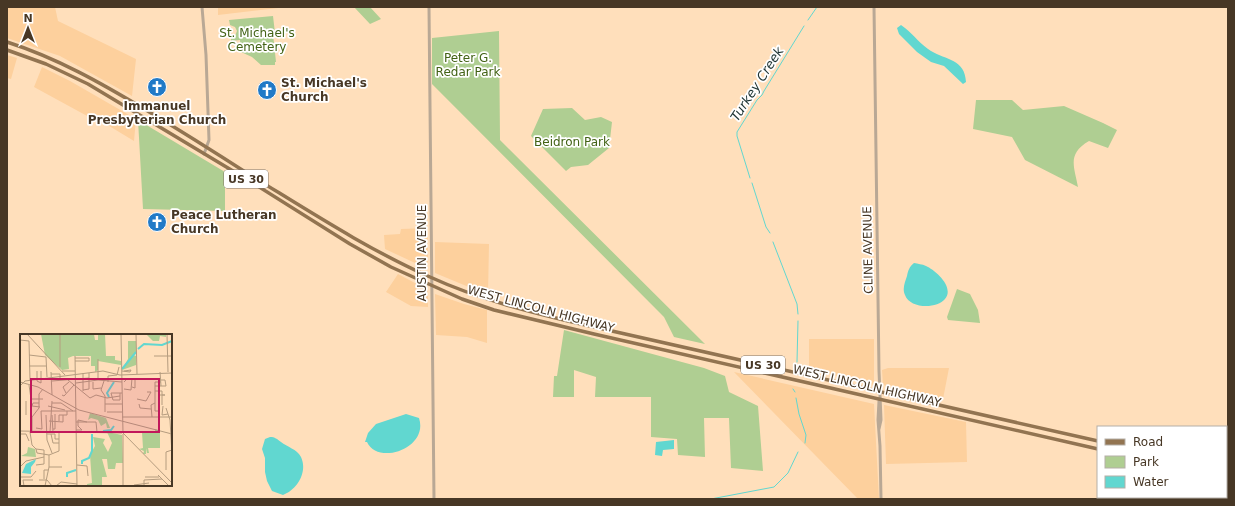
<svg xmlns="http://www.w3.org/2000/svg" width="1235" height="506" viewBox="0 0 1235 506" font-family="'DejaVu Sans',sans-serif">
<style>
.built{fill:#fdd09d}
.green{fill:#afce92}
.water{fill:#61d7d0}
.lines{fill:none;stroke-linecap:round;stroke-linejoin:round}
.stream{stroke:#61d7d0;stroke-width:1}
.minor{stroke:#b9a895;stroke-width:3}
.major{stroke:#927451;stroke-width:3.5}
.labels{text-anchor:middle;dominant-baseline:central;stroke-width:3.5;stroke-linejoin:round;paint-order:stroke}
.shield{fill:#fff;stroke:#7e7366;stroke-width:1}
.shield-label{font-size:11px;font-weight:bold;fill:#473725}
.park-label{font-size:12px;fill:#426215;stroke:#fff}
.poi-label{font-size:12px;font-weight:bold;fill:#473725;stroke:#fff;text-anchor:start}
.street-label{font-size:12px;fill:#473725;stroke:#fff}
.water-label{font-size:13px;font-style:italic;fill:#1e3332;stroke:#fff}
.inset-river{fill:none;stroke:#61d7d0;stroke-width:2}
.inset-road{fill:none;stroke:#b59c7f;stroke-width:1}
.view{fill:#c2185b;fill-opacity:0.15;stroke:#c2185b;stroke-width:2}
.inset-edge{fill:none;stroke:#473725;stroke-width:2}
</style>
<rect width="100%" height="100%" fill="#ffdfbb"/>
<path class="built" d="M15 7H55L58 21 136 59 132 96 60 56 7 38V8Z
M218 7H278V8L218 15Z
M7 55 17 58 11 79 7 78Z
M42 67 70 81 136 119 134 141 101 121 89 117 34 87Z
M428 228V269L385 249 384 235 400 234 401 229Z
M435 242 489 244 488 295 435 273Z
M398 274 428 290V307L411 306 386 292Z
M435 294 464 304 487 310V343L467 337 436 335Z
M809 339H874V385L809 369Z
M888 368H949L943 399 883 385 882 370Z
M734 372 874 404 879 499H858Z
M884 405 966 422 967 462 886 464Z"/>
<path class="green" d="M354 7H370L381 19 370 24Z
M273 16 275 33 273 34 276 62H275V65H261L252 57 241 52 240 40 231 41V38L235 36 237 31 235 27 230 25 229 20Z
M499 31 500 140 705 344 674 337 664 317 432 84V38Z
M976 100H1012L1023 110 1064 106 1103 123 1117 130 1108 148 1089 141C1067 154 1074 166 1078 187L1025 160 1012 137 973 129Z
M572 108 585 120 601 117 612 122 609 148 588 165 571 167 566 171 531 136 543 109Z
M138 120 225 172V211L143 209Z
M957 289 970 294 978 310 980 323 948 320 947 317Z
M564 330 704 368 725 376 729 392 758 406 763 471 731 468 729 418H704L705 457 678 455 677 439 651 437V397H595L596 377 574 370V397H553L554 376H557Z"/>
<path class="water" d="M901 25 905 28C914 35 921 45 931 51 946 60 965 59 966 82L963 84 944 66 931 62 917 52 899 34 897 28Z
M914 263C918 264 922 264 926 266 935 270 955 287 945 299 937 309 910 309 905 295 902 289 905 282 907 276 908 271 909 267 914 263Z
M406 414 419 418C429 448 378 466 367 442H365L368 433 376 424Z
M270 437C275 437 277 439 281 442 287 447 297 449 301 457 308 472 297 490 283 495L272 491 267 481 265 472V458L262 449 265 439Z
M674 440V449L663 450 662 456 655 455 656 442Z"/>
<g class="lines">
<path class="stream" d="M808 20 817 7
M750 178 737 136V132L757 100 762 95 764 91 804 26
M752 183 766 227 770 233
M773 242 797 304 798 314
M797 362 798 321
M793 389 795 392
M796 398 799 414 806 435 805 443
M711 499 774 487 788 473 798 452"/>
<path class="minor" d="M202 7 206 55 209 140 204 154
M429 7 434 499
M874 7 879 371 881 420 879 429
M879 401 878 420 880 446 881 499"/>
<path class="major" d="M7 42C57 58 101 83 146 110 181 131 216 153 250 175 309 211 367 249 430 277 478 299 530 312 581 324L1098 441
M7 50 46 64 88 84 248 180 350 244 391 267 462 299 494 310 594 334 1098 449
M1226 476 1228 477
M1226 484H1228"/>
</g>
<defs>
<symbol id="church-disc" viewBox="-11 -11 22 22"><circle r="9.5" fill="#217ac7" stroke="#fff"/><path d="M-1.2-6h2.4v3.5h3.3v2.4h-3.3V6h-2.4V-.1h-3.3v-2.4h3.3Z" fill="#fff"/></symbol>
</defs>
<g fill-rule="evenodd">
<use href="#church-disc" x="146" y="76" width="22" height="22"/>
<use href="#church-disc" x="256" y="79" width="22" height="22"/>
<use href="#church-disc" x="146" y="211" width="22" height="22"/>
</g>
<g class="labels">
<g class="shield">
<rect x="224" y="170" width="44" height="18" rx="3"/>
<rect x="741" y="356" width="44" height="18" rx="3"/>
</g>
<g class="shield-label">
<text x="246" y="179">US 30</text>
<text x="763" y="365">US 30</text>
</g>
<g class="park-label">
<text x="257" y="33">St. Michael's<tspan x="257" dy="14">Cemetery</tspan></text>
<text x="468" y="58">Peter G.<tspan x="468" dy="14">Redar Park</tspan></text>
<text x="572" y="142">Beidron Park</text>
</g>
<g class="poi-label">
<text x="281" y="83">St. Michael's<tspan x="281" dy="14">Church</tspan></text>
<text x="157" y="106" text-anchor="middle">Immanuel<tspan x="157" dy="14">Presbyterian Church</tspan></text>
<text x="171" y="215">Peace Lutheran<tspan x="171" dy="14">Church</tspan></text>
</g>
<g class="street-label">
<text transform="translate(868 250) rotate(-91)">CLINE AVENUE</text>
<text transform="translate(422 253) rotate(-90)">AUSTIN AVENUE</text>
<text transform="translate(541 309) rotate(15)">WEST LINCOLN HIGHWAY</text>
<text transform="translate(867 386) rotate(13)">WEST LINCOLN HIGHWAY</text>
</g>
<g class="water-label">
<text transform="translate(757 84) rotate(-57)">Turkey Creek</text>
</g>
</g>
<g transform="translate(20 334)">
<rect width="152" height="152" fill="#ffdfbb"/>
<path d="M21 0H74L75 6H78V0H85L86 22H95V26L101 27V31L78 27V36L75 38V32H71V22H53L48 24 49 35 42 36 25 21ZM126 0H146V3L140 2 139 7H133ZM108 7H116V18L113 21 116 22V31L102 36 108 25ZM70 79 86 84 90 94H87L86 89 81 92 78 86 71 84 68 86ZM135 95 140 97V114H128L129 119H127L126 114V120H123L124 117 119 115 123 114 122 98H135ZM87 98 102 101 103 129H96L95 135H88L87 125H82L87 143H82V152H67V150L72 149 70 121 75 112 73 103 85 105 83 109 88 118 92 109ZM8 113 15 115 16 123 1 122 7 119Z" fill="#afce92"/>
<path d="M16 125 15 128 11 133V140L2 139 6 130Z" fill="#61d7d0"/>
<path class="inset-river" d="M118 15 124 10 142 11 152 7M102 35 116 18M89 63 87 59 94 48M83 97 91 96 94 92M62 130V127L69 124 72 117V100M47 143V139L56 136"/>
<path class="inset-road" d="M7 0 45 41M40 0V33M101 0 103 99M116 0 117 40M147 0 148 38M0 6 9 7 10 46M9 21 26 23 27 43M55 22 57 152M134 22H152M55 24H69V27H55M78 25V46M9 32H26M17 37V47L21 49V37M42 37H55M102 37 110 38 111 36 104 37M31 38 32 61M140 38 141 52M63 39V57M31 40H40V46M48 46 70 64 76 61M32 47 69 44M84 47 81 56 85 62V78M0 48 18 53 59 76 152 100M73 48V55L81 54M88 48V42L97 41 99 33M104 48 107 45H115V54L112 53M141 48H135V77H139V61H145H142M56 49 78 46 102 48M9 51 11 65H23M0 52 5 47 83 37 100 41 152 39M135 52H146L145 46H141M104 55 111 56 112 44M63 56 69 55V39M135 57H142V71M46 59 43 53 49 48M100 59V66H93L91 59H102M42 61 44 62 54 51M76 61 87 64 100 62M117 65 126 67 131 58H127M6 67V81M19 69H13L12 72 20 73M32 69H41L53 77M85 70H102M119 70 120 74 131 75M28 72 45 76M143 72 142 81 148 80M146 74 150 86 152 120M21 77H56M87 78H102M26 81 27 106 32 119M32 81 33 98M102 83H152M132 83 131 71 135 69M29 87 43 88V81M39 87V81H47V77M56 88H76L77 98M16 94 22 95 21 77M33 95H35V80M56 96H62L58 92V86L67 88M0 97 102 99M10 98 12 111M12 98V83L19 74V60L23 55M30 98 32 67M103 98H118M103 99 152 149M0 100H6L9 107M27 100H35V105H39M31 100 33 109H39M103 100V152M12 111 16 115 24 116V130L16 131M16 115 17 119 29 121M29 121 39 117V98M29 121V133H42M57 131 67 132 68 142M0 133 6 127 24 123M146 136V118L152 116M138 141 149 152M0 143H11L16 137M125 143H139M24 145V136H28M19 146H27L32 152M114 151 129 149M124 151V146L142 145M4 152 3 146H13M25 152 29 133M36 152 41 148 57 150"/>
<path class="view" d="M11 45H139V98H11Z"/>
<rect width="152" height="152" class="inset-edge"/>
</g>
<rect width="1235" height="506" fill="none" stroke="#473725" stroke-width="16"/>
<rect x="1097" y="426" width="130" height="72" fill="#ffffff" stroke="#b5afa8"/>
<rect x="1105" y="439" width="20" height="6" fill="#927451" stroke="#b5afa8"/>
<text x="1133" y="446" font-size="12" fill="#473725">Road</text>
<rect x="1105" y="456" width="20" height="12" fill="#afce92" stroke="#b5afa8"/>
<text x="1133" y="466" font-size="12" fill="#473725">Park</text>
<rect x="1105" y="476" width="20" height="12" fill="#61d7d0" stroke="#b5afa8"/>
<text x="1133" y="486" font-size="12" fill="#473725">Water</text>
<g transform="translate(28 28)" stroke="#ffffff" stroke-width="3" paint-order="stroke">
<path d="M0-3L7 15L0 10L-7 15Z" fill="#473725"/>
<text y="-6" font-size="11" font-weight="bold" text-anchor="middle" fill="#473725">N</text>
</g>
</svg>
